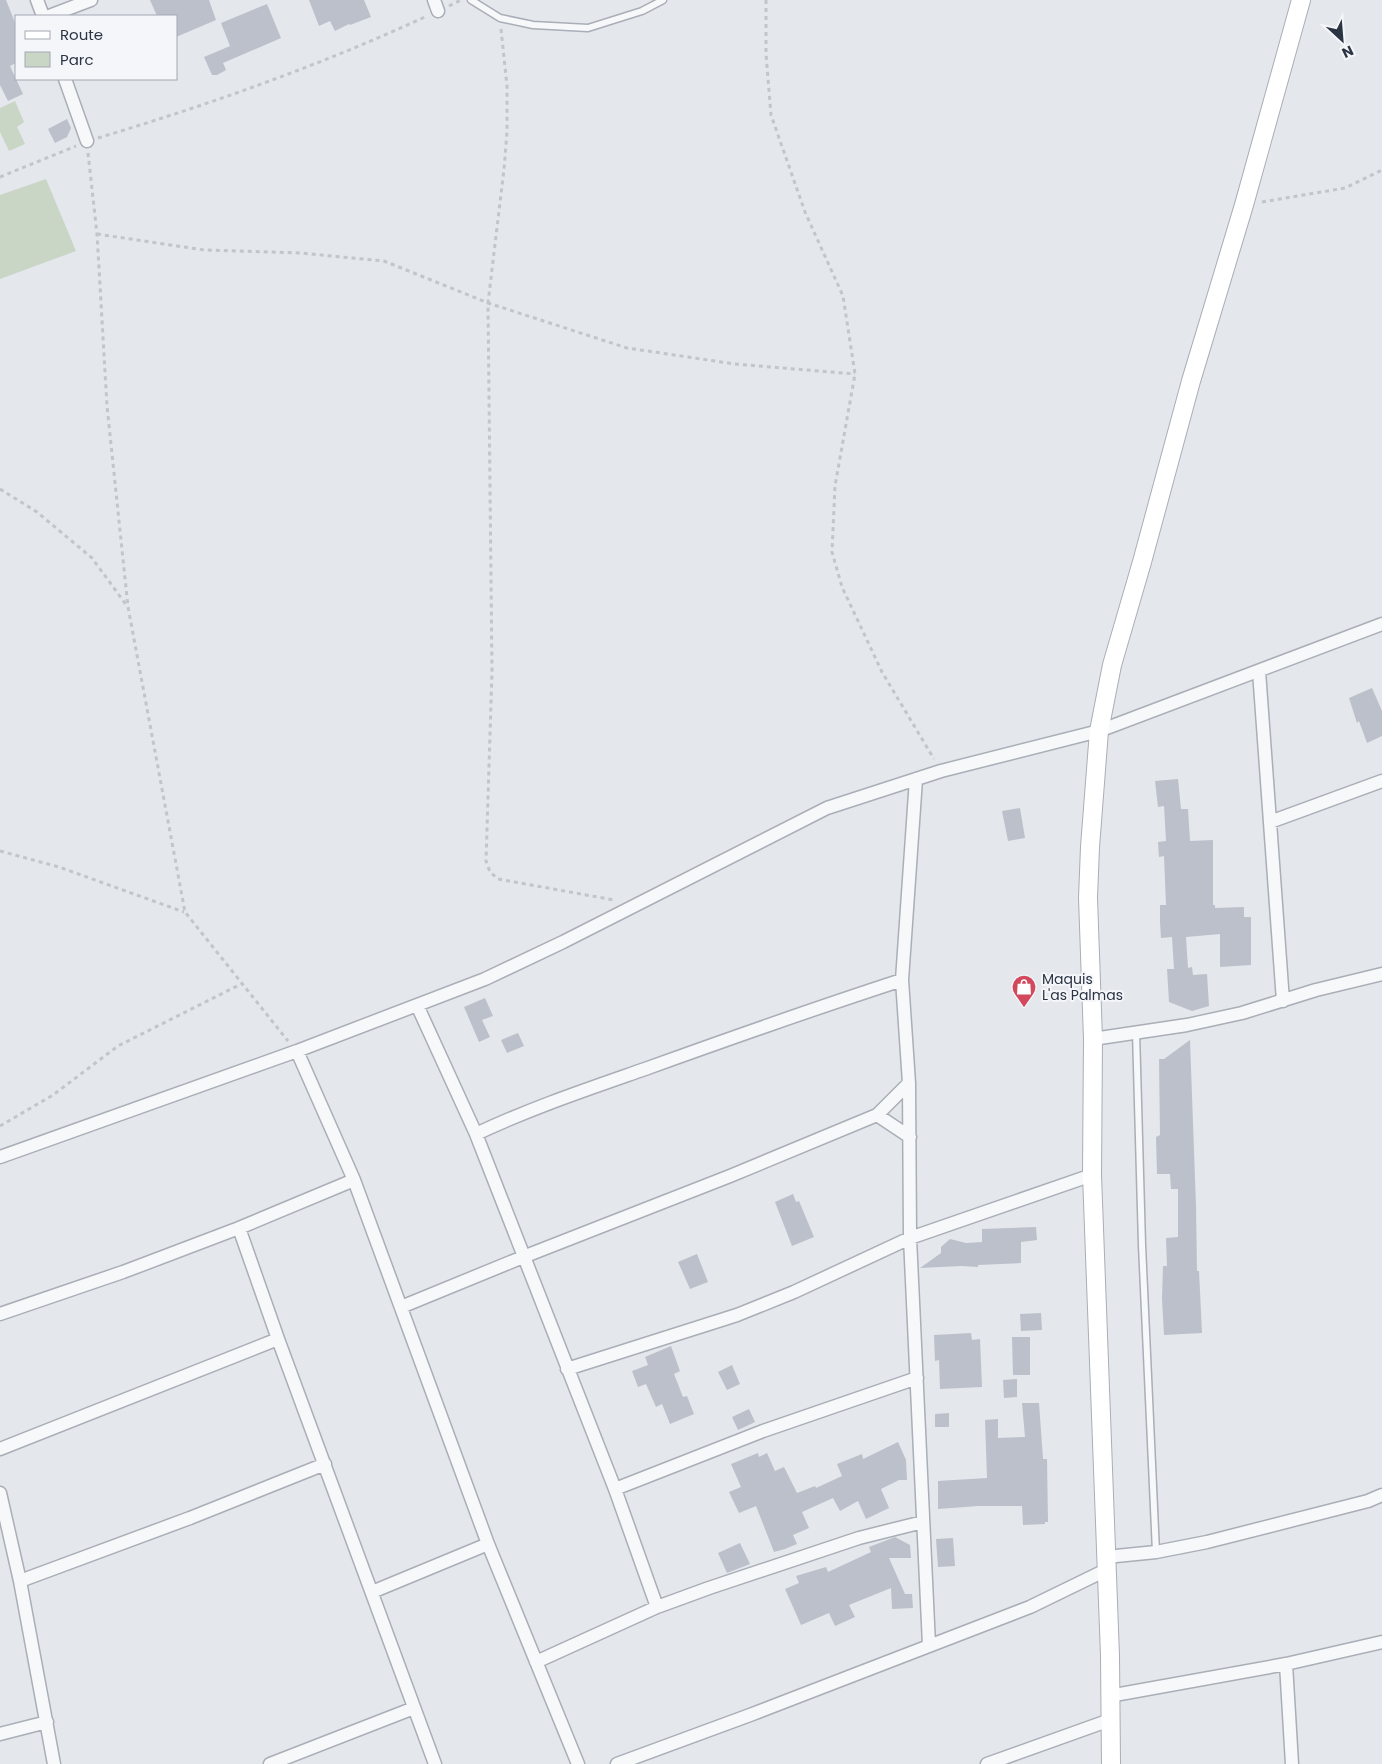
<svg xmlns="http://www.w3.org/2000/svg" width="1382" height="1764" viewBox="0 0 1382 1764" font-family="Poppins,sans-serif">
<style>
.green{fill:#c9d6c5}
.building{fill:#bbc0ca}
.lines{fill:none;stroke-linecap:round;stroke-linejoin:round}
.lane-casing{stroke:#a9aeb7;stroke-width:9}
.street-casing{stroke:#a9aeb7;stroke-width:15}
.secondary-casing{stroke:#a9aeb7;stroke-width:20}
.path{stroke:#c2c5cb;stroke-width:3;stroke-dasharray:4 4;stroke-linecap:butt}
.lane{stroke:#f7f8fa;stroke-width:6}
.street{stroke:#f7f8fa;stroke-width:12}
.secondary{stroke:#fff;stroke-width:18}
.labels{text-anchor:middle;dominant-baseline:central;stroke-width:4;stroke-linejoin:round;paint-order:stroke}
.poi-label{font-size:14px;fill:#2b3445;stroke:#f4f6f9;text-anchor:start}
</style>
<rect width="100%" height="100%" fill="#e4e7ec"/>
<path class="green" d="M15 101 24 122 17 127 25 144 9 151 0 132V108Z
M46 179 76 251 0 279V195Z"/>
<path class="building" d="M0 0H6L16 25V63L10 66 23 94 8 101 0 85Z
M150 0H209L216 20 176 37V16H157Z
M309 0H364L371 17 350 25 349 24 335 31 330 21 319 26Z
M267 4 281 38 223 63 226 70 217 75H212L204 57 230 46 221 23Z
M67 119 71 128 67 137 55 143 48 129Z
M1372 688 1382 711V736L1367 743 1359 721 1357 723 1349 698Z
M1178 779 1181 809H1188L1190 841 1213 840V905H1215V908L1244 907V917H1251V965L1220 967V934L1186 937 1188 968 1192 967 1193 975 1207 974 1209 1006 1192 1011 1169 1002 1167 969H1174L1172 937 1161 938 1160 922V905H1166L1164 856 1159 857 1158 842 1166 841 1164 806 1158 807 1155 781Z
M1020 808 1025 838 1008 841 1002 811Z
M485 998 493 1016 482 1020 490 1037 479 1042 464 1007Z
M518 1033 524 1046 507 1053 501 1040Z
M1190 1040 1196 1206 1197 1271H1199L1202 1333 1164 1335 1162 1299 1163 1266H1167L1166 1238 1178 1237V1189H1171L1170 1174H1157L1156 1137 1160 1135 1159 1059H1164Z
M793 1194 796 1202 799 1201 814 1237 792 1246 775 1202Z
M1036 1227 1037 1240 1021 1242V1263L978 1265V1267L961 1266 920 1268 941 1253V1247L950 1239 966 1243 982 1242V1229Z
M697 1254 708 1282 690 1289 678 1262Z
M1041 1313 1042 1330 1021 1331 1020 1314Z
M971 1333 972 1340 980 1339 982 1387 940 1389 939 1360 935 1361 934 1335Z
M1012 1337H1030V1375H1013Z
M671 1346 680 1371 674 1374 683 1397 687 1396 694 1414 670 1424 662 1404 656 1407 646 1384 638 1387 632 1371 648 1365 645 1357Z
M732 1365 740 1384 727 1390 718 1372Z
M1017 1379V1397L1004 1398 1003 1380Z
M1022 1403H1039L1043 1459H1047L1048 1522H1045V1524L1023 1525 1022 1506H978L938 1509V1481L987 1478 985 1420 998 1419V1438L1025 1437Z
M749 1409 755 1422 738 1430 732 1417Z
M949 1413V1427H935V1414Z
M898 1442 906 1460 907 1480H899L881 1489 889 1508 866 1519 858 1501 840 1511 833 1498 802 1512 809 1528 793 1535 797 1544 785 1549 774 1552 756 1506 739 1513 729 1492 741 1487 731 1464 758 1453 759 1457 767 1453 775 1471 784 1467 797 1493 815 1486 816 1488 842 1476 837 1464 862 1454 863 1459Z
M895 1537 910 1545 911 1558H889L905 1594H912L913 1608 892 1609 891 1588 849 1605 855 1617 835 1626 829 1613 801 1625 785 1589 799 1583 796 1576 826 1567 828 1572 871 1552 869 1547Z
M953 1538 955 1566 938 1567 936 1539Z
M740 1543 750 1564 727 1573 718 1553Z"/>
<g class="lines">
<defs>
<path id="lane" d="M471 0 500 18 533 25 588 28 642 11 663 0
M1136 1032 1142 1245 1156 1552"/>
<path id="street" d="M37 0 43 16
M434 0 438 11
M49 16 91 0
M65 79 87 141
M1259 671 1283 1001
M916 779 902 980 909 1083 910 1238 929 1645
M1270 822 1382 781
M417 1005 476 1134 615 1489 657 1607
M1093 1039 1187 1025 1242 1013 1316 990 1382 974
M297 1051 354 1180 488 1544 578 1764
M877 1115 910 1137
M476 1134C531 1108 588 1089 645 1069 731 1038 816 1008 902 980
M0 1157 297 1051 485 979 563 942 827 808 941 771 1099 731 1382 624
M239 1228 278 1339 435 1764
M401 1307 523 1257 730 1176 877 1115 909 1083
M0 1314 123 1272 239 1228 354 1180
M567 1369 737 1315 794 1292 910 1238 1092 1175
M0 1449 278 1339
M615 1489 763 1431 917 1378
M0 1493 20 1581 54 1764
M1106 1557 1156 1552 1207 1542 1368 1501 1382 1495
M20 1581 190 1518 325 1464
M372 1592 488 1544
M536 1662 657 1607 709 1588 859 1538 923 1522
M1286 1664 1292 1764
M1109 1696 1286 1664 1382 1642
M0 1734 47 1722
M270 1764 414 1708
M617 1764 750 1715 1030 1607 1106 1570
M987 1764 1110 1720"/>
<path id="secondary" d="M1111 1764 1110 1656 1092 1175 1093 1039 1088 898 1090 847 1099 731 1112 665 1142 562 1191 381 1244 205 1301 0"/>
</defs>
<use href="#lane" class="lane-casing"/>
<use href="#street" class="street-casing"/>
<use href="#secondary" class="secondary-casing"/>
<path class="path" d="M766 0V54L771 115 805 212 843 296 855 374 835 486 832 552 842 587 882 672 934 759
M449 6 461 0
M501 29 507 86V132L504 169 488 303 492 671 486 861 490 872 498 879 614 900
M98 138C211 104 321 65 427 16
M88 153 97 234 107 406 128 607 185 912 288 1041
M0 177 76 146
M1262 202 1345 188 1382 170
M97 234 204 250 300 253 384 261 488 303 627 348 735 364 855 374
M0 489 37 512 92 558 127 606
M0 851 59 867 184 912
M0 1126 53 1095 118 1046 243 983"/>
<use href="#lane" class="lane"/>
<use href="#street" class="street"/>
<use href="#secondary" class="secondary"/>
</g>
<defs>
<symbol id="shop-pin" viewBox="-11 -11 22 30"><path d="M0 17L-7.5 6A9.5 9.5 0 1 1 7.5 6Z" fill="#d1495b" stroke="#f4f6f9"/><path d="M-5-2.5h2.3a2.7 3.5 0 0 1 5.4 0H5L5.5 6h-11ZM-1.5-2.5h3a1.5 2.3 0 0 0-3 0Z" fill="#fff"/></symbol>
</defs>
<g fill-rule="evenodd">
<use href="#shop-pin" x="1010" y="973" width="28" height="38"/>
</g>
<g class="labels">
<g class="poi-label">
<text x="1042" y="979">Maquis<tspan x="1042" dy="16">L'as Palmas</tspan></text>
</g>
</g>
<rect x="15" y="15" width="162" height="65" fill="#f4f6f9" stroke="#a4a8b1"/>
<rect x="25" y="31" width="25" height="8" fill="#ffffff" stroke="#a4a8b1"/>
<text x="60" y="40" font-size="15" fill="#2b3445">Route</text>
<rect x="25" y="52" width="25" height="15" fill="#c9d6c5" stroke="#a4a8b1"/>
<text x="60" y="65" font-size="15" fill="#2b3445">Parc</text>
<g transform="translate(1342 40) rotate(154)" stroke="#f4f6f9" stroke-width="4" paint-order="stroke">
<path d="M0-4L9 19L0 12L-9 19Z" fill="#2b3445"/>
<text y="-8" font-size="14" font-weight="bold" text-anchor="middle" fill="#2b3445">N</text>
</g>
</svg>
